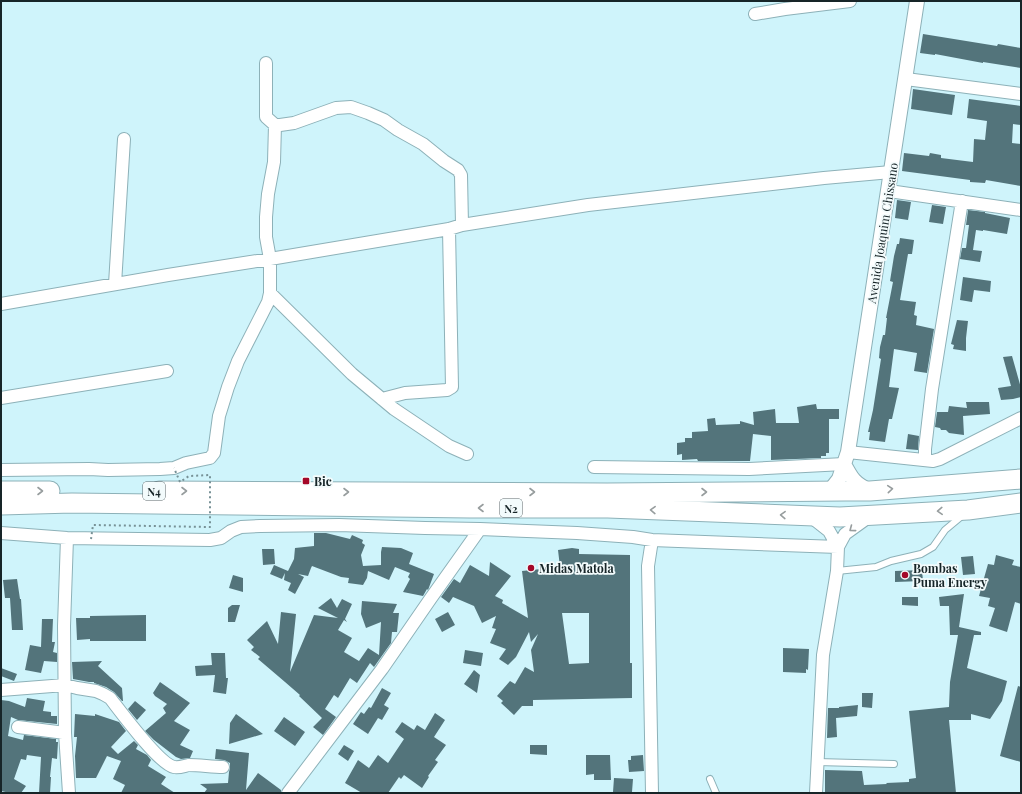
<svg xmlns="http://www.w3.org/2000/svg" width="1022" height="794" viewBox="0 0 1022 794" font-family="'Playfair Display',serif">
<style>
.building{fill:#53747b;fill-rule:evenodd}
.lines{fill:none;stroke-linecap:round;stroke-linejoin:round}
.service-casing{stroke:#8db1b8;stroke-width:8}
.minor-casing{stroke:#8db1b8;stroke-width:14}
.tertiary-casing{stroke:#8db1b8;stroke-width:16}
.trunk-casing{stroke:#8db1b8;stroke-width:21}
.service{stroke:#fff;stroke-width:6}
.minor{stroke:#fff;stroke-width:12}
.tertiary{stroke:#fff;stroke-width:14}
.trunk{stroke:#fff;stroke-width:19}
.path-bridge{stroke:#779196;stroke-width:2;stroke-dasharray:2 3;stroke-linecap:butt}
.oneway{stroke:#979d9e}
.poi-dot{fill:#a40829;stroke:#f3fbfc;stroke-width:1.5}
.labels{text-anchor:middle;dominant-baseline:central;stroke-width:3.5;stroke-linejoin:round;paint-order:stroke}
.shield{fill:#f3fbfc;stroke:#596568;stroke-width:1}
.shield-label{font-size:11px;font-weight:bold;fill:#172528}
.street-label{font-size:12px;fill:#172528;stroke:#f3fbfc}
.poi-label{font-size:12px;font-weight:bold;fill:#172528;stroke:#f3fbfc;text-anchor:start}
</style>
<rect width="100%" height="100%" fill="#cff4fb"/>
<path class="building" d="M923 34 997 46 998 44 1021 48V68L983 62V63L935 54V55L920 53Z
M913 89 955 95 952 115 911 109Z
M969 99 1021 106V125L1013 124 1012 143 1021 144V186L986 180 985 183 970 182V180L902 171 904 153 929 156 930 153 941 155V158L973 162 974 139 985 140 987 121 967 118Z
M897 200 911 202 908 220 895 218Z
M932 205 946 207 943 224 929 222Z
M968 210 985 212V213L1010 218 1007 234 983 230V231L976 230 973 250 982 251 980 262 960 259 962 248H966L969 225H966Z
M900 238 914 240 912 254H908L900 300 916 302 914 315 917 316 916 325 934 329 927 373 914 371 917 353 894 349 889 387 899 388 892 419H889L885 442 869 440 870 432H868L873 410 881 359 879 358 880 347 883 335H885L887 318H886L893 282 890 281 894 256 897 244H899Z
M963 277 991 281 990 292 974 290 972 302 960 300Z
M957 320 968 321 966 338V351L953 349 954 345 951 344Z
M1012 356 1021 388V397L1013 399 1001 400 998 388 1011 386 1003 357Z
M966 402H989L990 414 963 416 964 435 949 433 946 430H941L940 428 935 427 937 412H948L949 406 967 408Z
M816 404 817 409H839V419H829V453H826V456H821V458L771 460V436L753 434 750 461H698L697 459 682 460V454L677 455V443L685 442V438H692V432L708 431 707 419 715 418 716 425 740 424V421L754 425 753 412 775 409 776 423H799L797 407Z
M908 434 919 436 918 450 906 449Z
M314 533H326L350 539 352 535 363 540 362 543 365 545 361 555 363 566 381 565V551V552L382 547 401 548 413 553 409 564 434 574 428 590 427 589 423 596 403 592 410 579 408 577 410 573 395 567 389 580 368 571 367 578 363 585 348 583 349 578 341 577 312 566 311 568 308 576 298 574 304 577 295 594 288 590 291 583 284 580 285 573 282 579 270 574 274 565 288 571 294 559 295 548 314 546Z
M572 548 579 549V554L630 555V663H632V698L533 700V706H522L514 715 501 703 503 701 497 696 510 681 515 684 525 667 534 672 531 650 538 634 531 642 529 632 516 657 508 665 499 659 506 649 490 643 496 629 492 628 496 616 482 623 474 606 453 597 449 603 441 597 454 579 460 583 470 565 489 576 490 562 511 576 495 596 503 600 502 603 528 618 522 571 560 567 558 550ZM562 613H589V663L569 664Z
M262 549H274L275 564 263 565Z
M996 555 1014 560 1012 565 1021 567V604L1015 602 1007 632 989 626 995 608 988 606 990 598 979 596 988 564 994 565Z
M973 556 975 574 963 575 961 557Z
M922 570 923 581 895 582V571Z
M233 575 243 578V592L229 588Z
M17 579 20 599H21L23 630H12L10 598H5L3 580Z
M964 594 959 627 981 632V635H974L967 668 1007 681 1002 701 990 719 971 714V720H949L956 793H825V770L862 771 864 785 887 784 886 783 909 782V779L916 778 909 711 949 707 950 682 958 635H950L949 606H940L939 597Z
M902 597H918V606L902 605Z
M331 598 337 608 342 599 352 604 345 619 347 622 344 620 338 630 352 638 344 652 359 661 368 648 379 655 381 622 366 628 361 614 362 601 397 604 393 613H399L397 632H392L391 643 374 667 370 663 357 683 350 678 338 698 334 695 325 709 336 717 323 735 313 727 322 718 299 696 300 695 285 682 258 659 260 657 251 650 254 647 247 640 267 621 278 644 281 612 296 614 290 672 314 615 338 618 318 608Z
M232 605H240L235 622H228V608Z
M448 612 455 625 442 632 435 619Z
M146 615V641H90V639L77 640 76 618H90V616Z
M42 619H53L52 642H55L53 652 57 653V662L44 661 41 673 25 670 30 645 41 647Z
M783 648 809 649 808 670 806 669V673L783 672Z
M465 650 483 653 481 666 463 663Z
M211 653H225L226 678H228L226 694 213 692 215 675 196 676 195 666 212 665Z
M102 661 98 666 122 688 123 701H122L114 692 106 687 94 683V682H89L73 679 72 662Z
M1 668 17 674 14 681 1 676Z
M474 670 480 675 477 693 464 684Z
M160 682 190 703 174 721 190 730 180 745 193 751 190 758 181 759 176 757 154 740 145 731 166 713 163 708 167 704 155 696 153 693Z
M1018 686 1021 687V762L1000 756Z
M382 688 391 693 384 705 389 708 382 720 378 718 368 734 353 724 361 712 364 714 369 707 371 708Z
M862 693H873L872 708 862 707Z
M27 698 45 701 43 711 51 712V716H57V724L18 720 11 717 8 736 23 740 24 735 56 739V742H58L57 759 52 758 50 777H51L50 793H39L41 757 27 755 26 760 21 759 14 779 26 786 21 793H10L1 791V700L9 701 25 707Z
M135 701 146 710 137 720 128 709Z
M858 705 857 716 836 718 837 737 827 738 828 708H839V707Z
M435 713 445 720 434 737 446 745 435 760 438 762 428 776 429 777 422 788 404 775 401 779 399 777 388 793H362L345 783 358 760 369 768 378 755 388 763 404 739 395 732 402 722 414 730 417 725 425 730Z
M75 714 95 716V714L119 722 126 731 111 747 118 754 134 741 138 745 136 749 147 755 151 760 148 766 166 777 161 784 175 793H121L125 785 113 779 121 761 107 756 96 778H76L75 756 77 737H74Z
M236 714 263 734 229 744 230 723Z
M284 717 305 732 295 746 274 731Z
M344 745 354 751 348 761 338 754Z
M530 745H547V755L530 754Z
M216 749 249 753 246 790 258 773 281 790V793H204L207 789 200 784 228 783 229 772 230 768V763L224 760 215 759Z
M586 755H610L611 780H594V774L586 775Z
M643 755 644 771 629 772 628 760H631V756Z
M614 778 633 779 632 792H613Z"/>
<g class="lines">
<defs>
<path id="service" d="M837 571 876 567 891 561 921 554 933 547 945 530 963 515
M817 762 894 764
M710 779 716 793"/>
<path id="minor" d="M755 14 785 9 850 1
M266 63V117L275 125H280L294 123 336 108 351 107 368 113 384 120 398 130 423 144 444 161 458 170 461 175 462 225
M906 79 1021 94
M889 191 1021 210
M115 284 124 139
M270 293 352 374 394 409 449 446 467 454
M1 304 168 275 270 259 449 229 462 225 588 205 824 178 891 172
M1 398 167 371
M382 399 405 393 447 390 452 387 449 229
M848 452 933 461 940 459 1021 418
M925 460V449L932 389 962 201
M594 467 749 469 844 464
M1 470 89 469 108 470 160 469 174 468 186 463 210 458 214 453 219 416 228 387 238 361 268 302 270 293V259L266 237V217L268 194 274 162 275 125
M810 516 829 531 838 547
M1 533 67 538 210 540 221 538 231 531 241 527 260 526 339 525 425 528 480 529 577 533 633 537 652 540 838 547
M67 538 64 626 65 733 69 793
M1 690 65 685 77 688 96 691 103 694 110 698C121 712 159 764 174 767 179 768 184 766 189 765 200 765 212 767 223 767
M18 727 65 733
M288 793 382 669 431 598 480 529
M652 793 648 566 652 540
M816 793 823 655 837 571 838 547 845 534 870 516"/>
<path id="tertiary" d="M844 464C852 479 854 483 870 491
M823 492 832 488 839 479 848 452 917 1"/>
<path id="trunk" d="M1 491H50
M159 491 607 493 845 491H870L1021 479
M1 505 72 503 470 508H608L840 517 968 510 1021 503"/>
</defs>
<use href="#service" class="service-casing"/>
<use href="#minor" class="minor-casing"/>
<use href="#tertiary" class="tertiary-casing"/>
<use href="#trunk" class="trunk-casing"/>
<use href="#service" class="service"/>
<use href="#minor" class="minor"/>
<use href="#tertiary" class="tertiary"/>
<use href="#trunk" class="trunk"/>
<path class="path-bridge" d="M91 539 93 525 210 527V475L189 476 180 482 174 468"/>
</g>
<defs><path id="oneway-chevron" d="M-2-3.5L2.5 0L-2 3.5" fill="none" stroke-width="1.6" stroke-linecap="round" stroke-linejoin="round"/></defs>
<g class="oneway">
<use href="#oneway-chevron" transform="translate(890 489) rotate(-5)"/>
<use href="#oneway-chevron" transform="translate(40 491)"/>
<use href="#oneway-chevron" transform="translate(184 491)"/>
<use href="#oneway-chevron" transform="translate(346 492)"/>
<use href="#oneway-chevron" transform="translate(532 492)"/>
<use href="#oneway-chevron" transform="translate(704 492)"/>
<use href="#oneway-chevron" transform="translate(481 508) rotate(-180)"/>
<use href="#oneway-chevron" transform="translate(653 510) rotate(-178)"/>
<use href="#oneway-chevron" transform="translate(940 511) rotate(177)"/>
<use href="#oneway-chevron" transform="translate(783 515) rotate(-178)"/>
<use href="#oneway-chevron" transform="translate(852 529) rotate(143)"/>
</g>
<g class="poi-dot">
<rect x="302" y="477" width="8" height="8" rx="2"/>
<circle cx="531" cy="568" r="4"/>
<circle cx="905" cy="575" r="4"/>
</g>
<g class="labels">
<g class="shield">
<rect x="143" y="482" width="22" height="18" rx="3"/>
<rect x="500" y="499" width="22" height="18" rx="3"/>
</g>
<g class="shield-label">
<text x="154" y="491">N4</text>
<text x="511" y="508">N2</text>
</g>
<g class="street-label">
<text transform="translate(882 233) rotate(-81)">Avenida Joaquim Chissano</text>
</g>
<g class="poi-label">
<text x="314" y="481">Bic</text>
<text x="539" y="568">Midas Matola</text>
<text x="913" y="568">Bombas<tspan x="913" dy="14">Puma Energy</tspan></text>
</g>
</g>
<rect width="1022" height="794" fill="none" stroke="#172528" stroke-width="4"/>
</svg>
